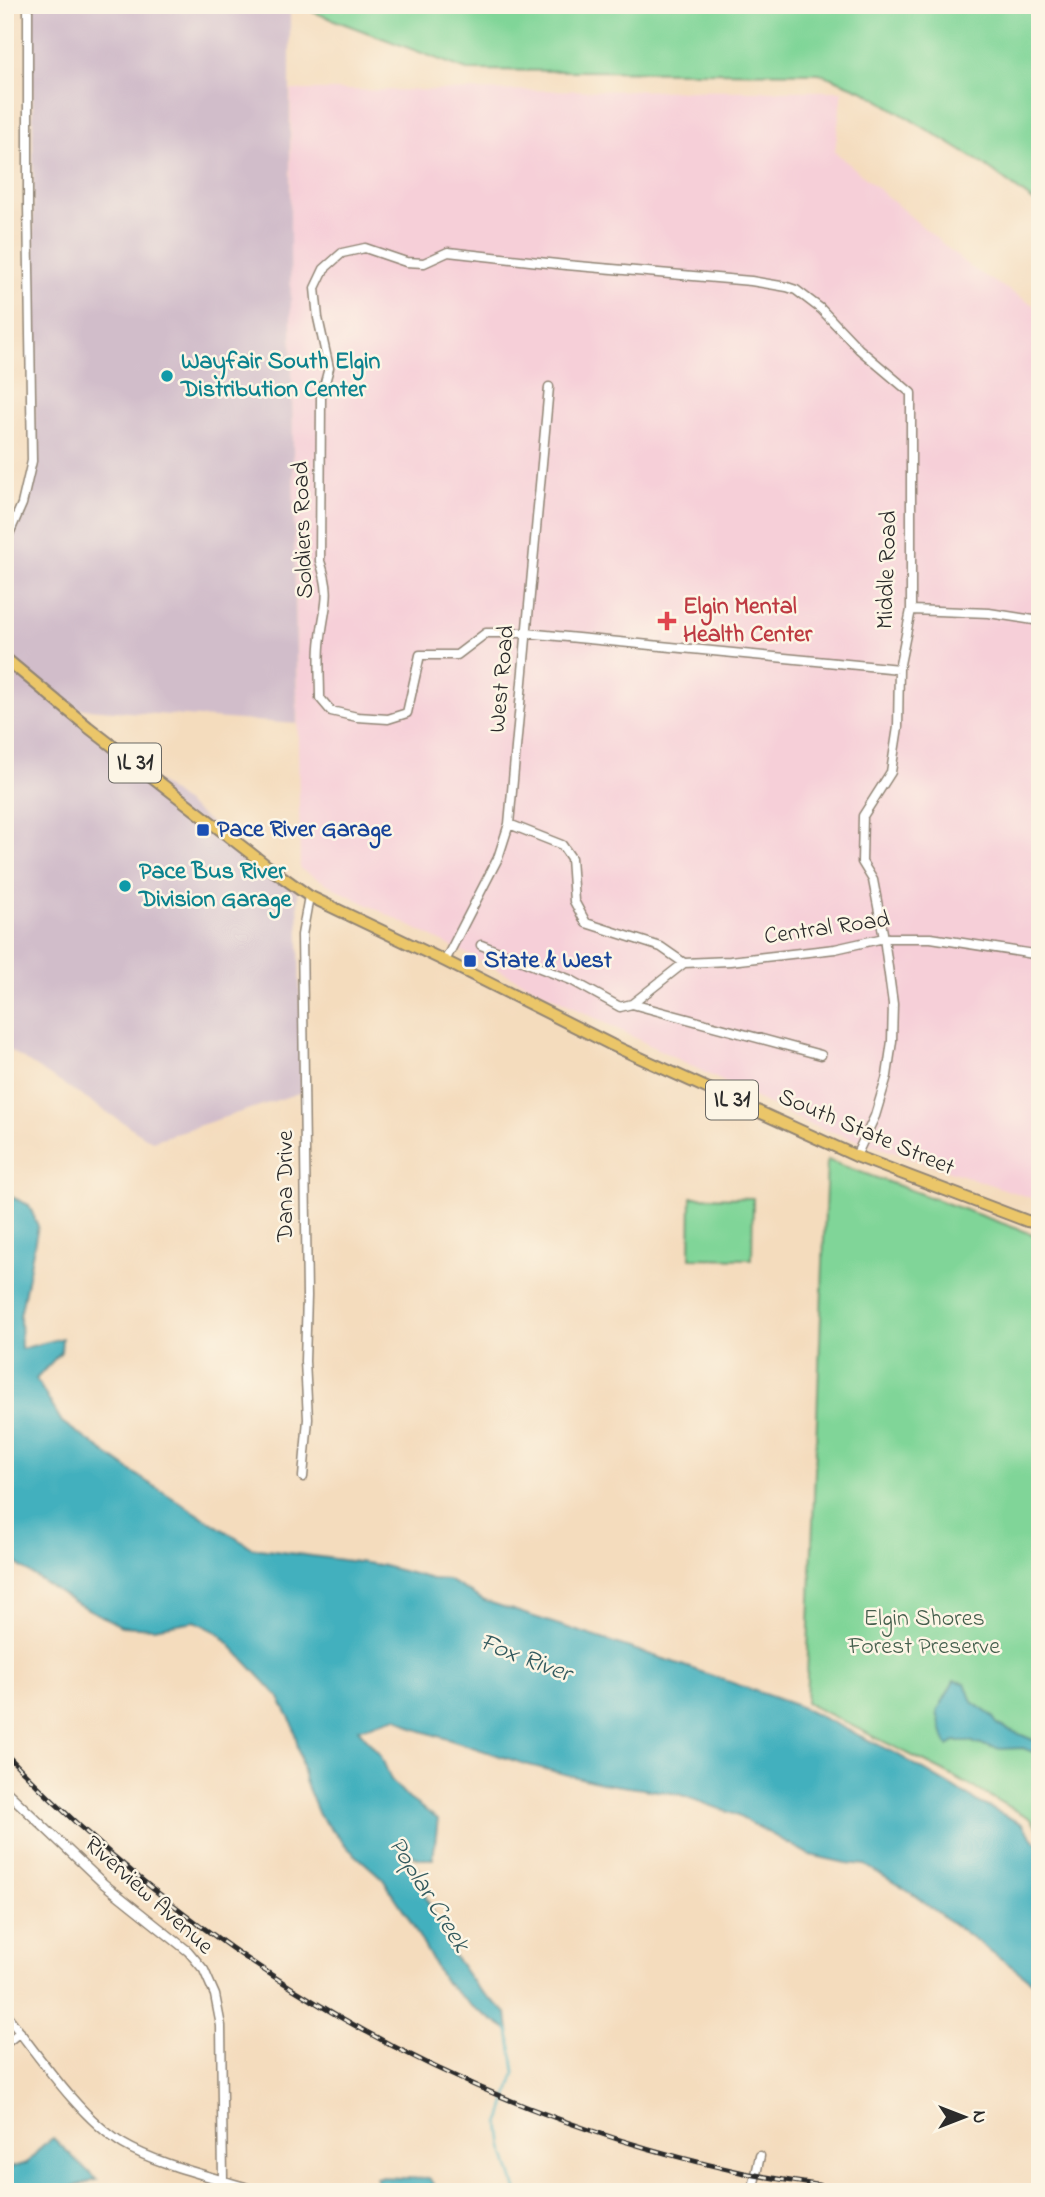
<svg xmlns="http://www.w3.org/2000/svg" width="1045" height="2197" viewBox="0 0 1045 2197" font-family="'Indie Flower',sans-serif">
<style>
.built{fill:#f6cfd8}
.industrial{fill:#d1bdca}
.green{fill:#80d598;stroke:#568062;stroke-width:2}
.water{fill:#42b0be;stroke:#366e74;stroke-width:2}
.lines{fill:none;stroke-linecap:round;stroke-linejoin:round}
.stream{stroke:#42b0be;stroke-width:2.5}
.minor-casing{stroke:#908474;stroke-width:11}
.major-casing{stroke:#908474;stroke-width:14}
.minor{stroke:#fff;stroke-width:8}
.major{stroke:#ebc669;stroke-width:10}
.rail-casing{stroke:#2b2b2b;stroke-width:5}
.rail{stroke:#fcf5e5;stroke-width:2.5;stroke-dasharray:8;stroke-linecap:butt}
.culture-dot{fill:#0f9aa8;stroke:#fcf5e5;stroke-width:2.5}
.health-dot{fill:#e0444e;stroke:#fcf5e5;stroke-width:2.5}
.transit-dot{fill:#1a4fb4;stroke:#fcf5e5;stroke-width:2.5}
.labels{text-anchor:middle;dominant-baseline:central;stroke-width:5;stroke-linejoin:round;paint-order:stroke}
.shield{fill:#fcf5e5;stroke:#6a6863;stroke-width:2}
.shield-label{font-size:23px;font-weight:bold;fill:#2b2b2b}
.culture-label{font-size:24px;font-weight:bold;fill:#0d838f;stroke:#fcf5e5;text-anchor:start}
.street-label{font-size:24px;fill:#2b2b2b;stroke:#fcf5e5}
.health-label{font-size:24px;font-weight:bold;fill:#be3a42;stroke:#fcf5e5;text-anchor:start}
.transit-label{font-size:24px;font-weight:bold;fill:#164399;stroke:#fcf5e5;text-anchor:start}
.park-label{font-size:24px;fill:#445e4c;stroke:#fcf5e5}
.water-label{font-size:26px;font-style:italic;fill:#335a5e;stroke:#fcf5e5}
</style>
<rect width="100%" height="100%" fill="#fcf5e5"/>
<filter id="ink" filterUnits="userSpaceOnUse"><feTurbulence type="fractalNoise" baseFrequency=".0143" numOctaves="2"/><feDisplacementMap in="SourceGraphic" scale="14" xChannelSelector="R" yChannelSelector="G"/><feConvolveMatrix kernelMatrix="1 2 1 2 8 2 1 2 1" color-interpolation-filters="sRGB"/></filter>
<filter id="wash" filterUnits="userSpaceOnUse"><feTurbulence type="fractalNoise" baseFrequency=".00686" numOctaves="4" result="noise"/><feDisplacementMap in="SourceGraphic" scale="28" xChannelSelector="R" yChannelSelector="G"/><feGaussianBlur stdDeviation="1.57" result="paint"/><feColorMatrix in="noise" values="0 0 0 0 0 0 0 0 0 0 0 0 0 0 0 0 0 1.4 0 .05"/><feComposite in="paint" operator="in"/></filter>
<g filter="url(#wash)">
<rect width="100%" height="100%" fill="#f4dcbd"/>
<path class="built" d="M291 90 842 91 835 152 970 267 1040 309V1201L808 1124 344 893 300 869 290 246Z"/>
<path class="industrial" d="M32 5H290V246L297 724 73 708 5 655V551L24 505 35 460Z
M5 661 298 892 302 1092 152 1141 5 1047Z"/>
<path class="green" d="M313 5H1040V206L980 162 864 91 819 73 467 70 313 12Z
M827 1160 1040 1237V1831L1030 1818 943 1771 806 1703Z
M691 1197 753 1198 752 1259 690 1258Z"/>
<path class="water" d="M5 1194 29 1205 38 1226 20 1316 21 1349 62 1338 61 1352 36 1379 62 1422 141 1478 252 1548 380 1565 432 1579 448 1580 485 1601 673 1662 798 1706 893 1752 982 1804 1022 1824 1036 1842 1040 1844V1987L911 1893 865 1865 846 1863 810 1855 734 1814 679 1794 600 1783 525 1764 413 1728 397 1717 358 1729 381 1756 391 1780 409 1799 438 1819 433 1859H420L400 1850 418 1869 426 1898 452 1953 476 1987 507 2013 509 2031 470 2005 443 1980 407 1915 382 1878 349 1849 319 1815 305 1781 293 1724 278 1696 219 1633 195 1621 154 1628 121 1626 74 1602 21 1567 5 1552Z
M954 1681 965 1683 972 1702 992 1716 998 1725 1040 1743V1755L1023 1748 1001 1749 977 1744 970 1741H955L948 1746C945 1742 938 1718 937 1712Z
M53 2138 97 2180 50 2192H5V2169L27 2163 42 2146Z
M379 2177 429 2179 435 2186 430 2192H387L382 2190 376 2184V2178Z"/>
<g class="lines">
<path class="stream" d="M507 2029 509 2031 515 2073 500 2123 503 2147 517 2192"/>
</g>
</g>
<g filter="url(#ink)">
<g class="lines">
<defs>
<path id="minor" d="M5 543 22 504 32 461 28 205V5
M911 610 989 613 1040 621
M509 824 562 845 571 858 574 901 586 923 661 947 684 963
M481 945 571 980 620 1007 632 1004 821 1055
M445 961 498 858 509 824 549 387
M632 1004 684 963 730 961 835 949 884 938H931L1040 955
M856 1156 875 1116 887 1076 892 1041 893 1004 884 938 873 880 862 862 863 816 891 772 898 727 899 669 911 610V393L859 349 821 309 796 290 787 287 751 281 566 265 448 252 424 263 406 262 365 248 342 253 324 269 315 288 318 318 329 368 321 397 320 561C332 597 325 602 321 637 318 656 320 678 320 698L331 711 357 717 388 719 407 713 420 655H457L486 633H526L899 669
M303 1477 308 1419 305 1361 307 1296 302 935 309 896
M5 1709C10 1718 11 1724 5 1734
M5 1790 104 1884 188 1951 204 1970 215 1995 221 2026 223 2180
M5 2013C38 2055 79 2117 123 2144 160 2166 219 2178 260 2192
M5 2044 20 2032
M752 2192 760 2156"/>
<path id="major" d="M5 658 88 727 267 866 309 896 445 961 612 1045 856 1156 1027 1221 1040 1223"/>
</defs>
<use href="#minor" class="minor-casing"/>
<use href="#major" class="major-casing"/>
<use href="#minor" class="minor"/>
<use href="#major" class="major"/>
<defs>
<path id="rail" d="M5 1753C206 1963 455 2109 740 2172 783 2181 827 2186 870 2192
M1037 2192 1040 2191"/>
</defs>
<use href="#rail" class="rail-casing"/>
<use href="#rail" class="rail"/>
</g>
</g>
<g class="culture-dot">
<circle cx="167" cy="376" r="7"/>
<circle cx="125" cy="886" r="7"/>
</g>
<path class="health-dot" d="M663.5 610.5h7v7h7v7h-7v7h-7v-7h-7v-7h7z"/>
<g class="transit-dot">
<rect x="196" y="823" width="14" height="14" rx="3.5"/>
<rect x="463" y="954" width="14" height="14" rx="3.5"/>
</g>
<g class="labels">
<g class="shield">
<rect x="109" y="743.5" width="52" height="39" rx="5"/>
<rect x="706" y="1080.5" width="52" height="39" rx="5"/>
</g>
<g class="shield-label">
<text x="135" y="763">IL 31</text>
<text x="732" y="1100">IL 31</text>
</g>
<g class="culture-label">
<text x="181" y="362">Wayfair South Elgin<tspan x="181" dy="28">Distribution Center</tspan></text>
<text x="139" y="872">Pace Bus River<tspan x="139" dy="28">Division Garage</tspan></text>
</g>
<g class="street-label">
<text transform="translate(304 530) rotate(-92)">Soldiers Road</text>
<text transform="translate(888 570) rotate(-88)">Middle Road</text>
<text transform="translate(503 679) rotate(-85)">West Road</text>
<text transform="translate(827 929) rotate(-8)">Central Road</text>
<text transform="translate(866 1133) rotate(23)">South State Street</text>
<text transform="translate(286 1186) rotate(-90)">Dana Drive</text>
<text transform="translate(148 1896) rotate(42)">Riverview Avenue</text>
</g>
<g class="health-label">
<text x="683" y="607">Elgin Mental<tspan x="683" dy="28">Health Center</tspan></text>
</g>
<g class="transit-label">
<text x="217" y="830">Pace River Garage</text>
<text x="484" y="961">State &amp; West</text>
</g>
<g class="park-label">
<text x="924" y="1619">Elgin Shores<tspan x="924" dy="28">Forest Preserve</tspan></text>
</g>
<g class="water-label">
<text transform="translate(525 1659) rotate(21)">Fox River</text>
<text transform="translate(428 1895) rotate(58)">Poplar Creek</text>
</g>
</g>
<rect width="1045" height="2197" fill="none" stroke="#fcf5e5" stroke-width="28"/>
<g transform="translate(964 2117) rotate(90)" stroke="#fcf5e5" stroke-width="5" paint-order="stroke">
<path d="M0-5L12 26L0 18L-12 26Z" fill="#2b2b2b"/>
<text y="-10" font-size="19" font-weight="bold" text-anchor="middle" fill="#2b2b2b">N</text>
</g>
</svg>
